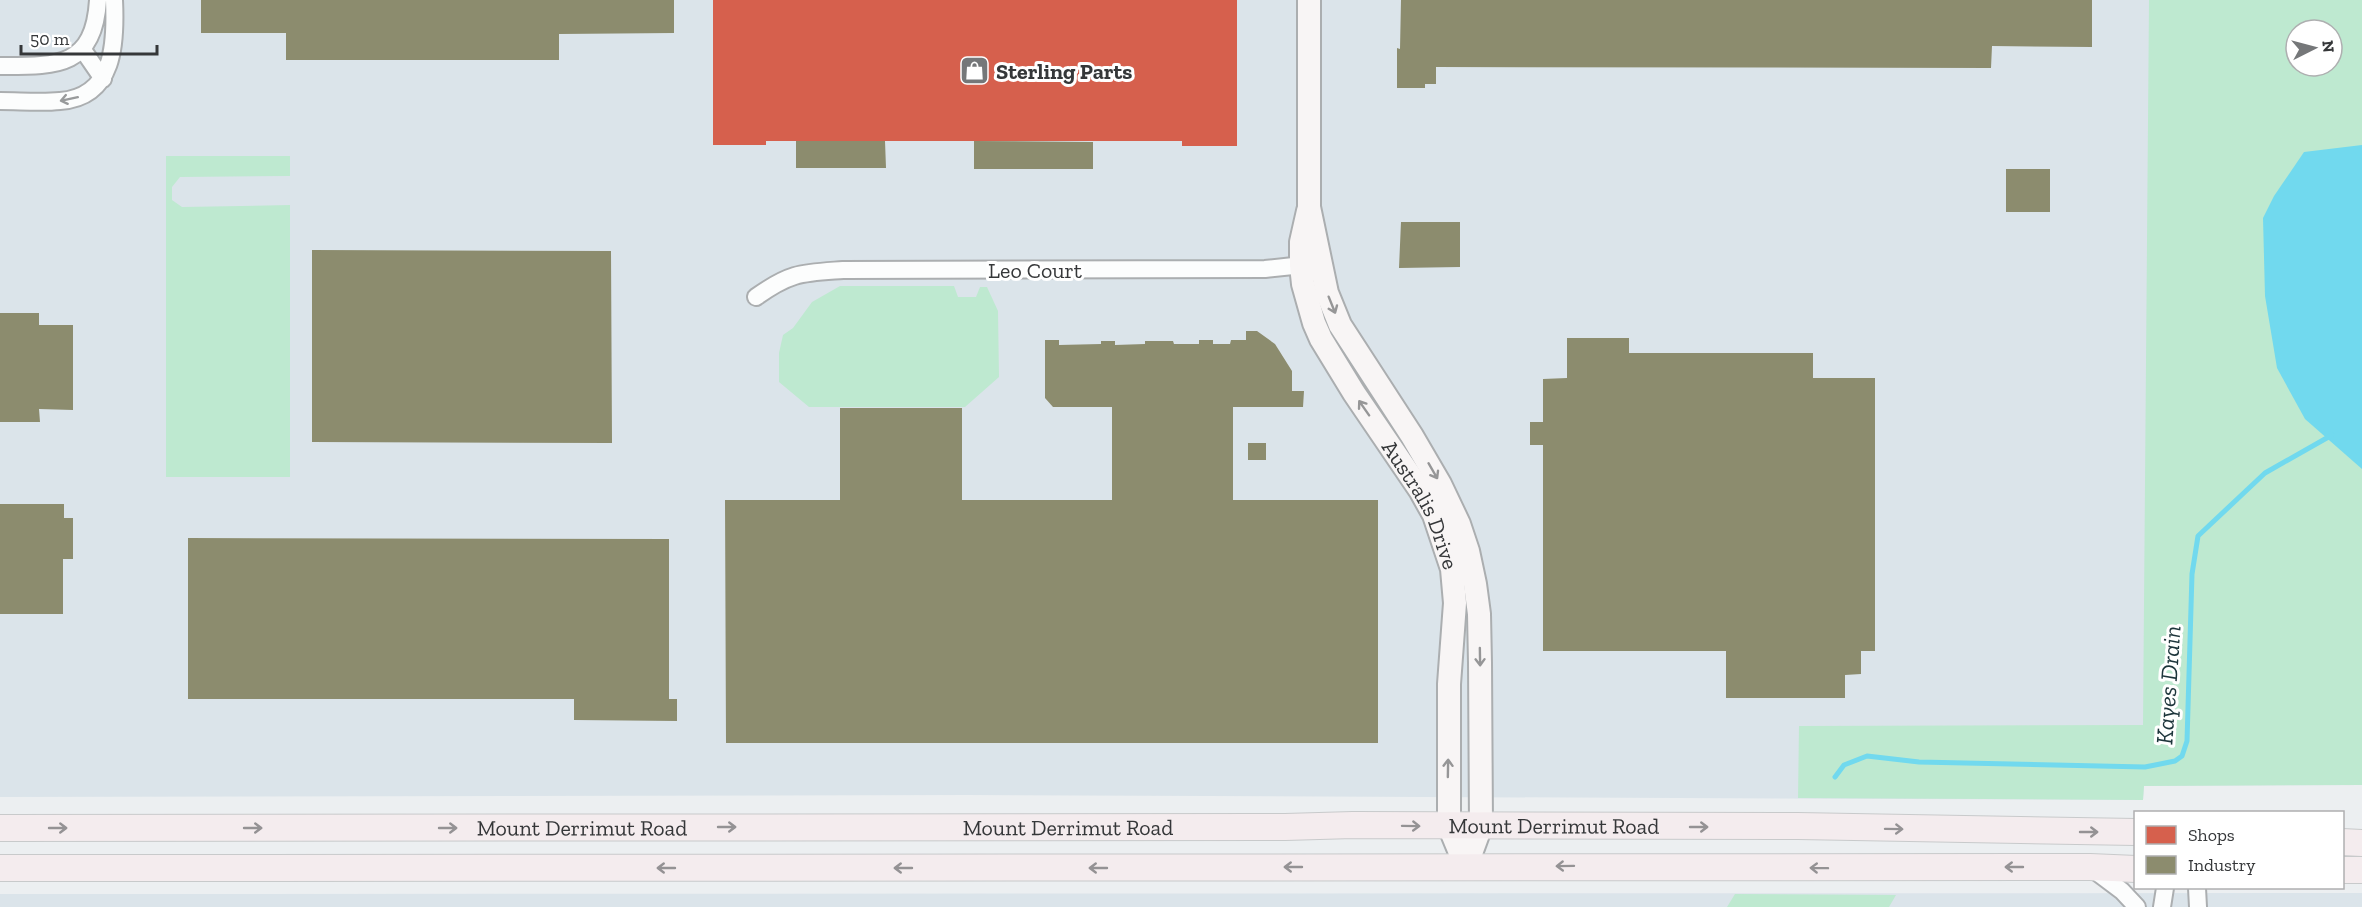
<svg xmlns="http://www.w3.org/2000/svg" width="2362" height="907" viewBox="0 0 2362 907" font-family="'Zilla Slab',serif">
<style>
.built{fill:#dbe4ea;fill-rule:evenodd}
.green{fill:#bee9d0;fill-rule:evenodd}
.water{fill:#71d9ee}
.shops{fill:#d6604d}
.industry{fill:#8c8c6e}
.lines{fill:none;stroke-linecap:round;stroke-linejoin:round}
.stream{stroke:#71d9ee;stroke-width:5}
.street-casing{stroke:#abaeb0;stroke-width:20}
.secondary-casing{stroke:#abaeb0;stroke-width:26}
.primary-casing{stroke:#c8cacb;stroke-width:28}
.street{stroke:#fcfdfd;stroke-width:16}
.secondary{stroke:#f8f5f5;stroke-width:22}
.primary{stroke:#f4ecee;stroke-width:26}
.oneway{stroke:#989a9b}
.oneway2{stroke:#969697}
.oneway3{stroke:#949294}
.labels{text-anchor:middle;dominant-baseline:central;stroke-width:6;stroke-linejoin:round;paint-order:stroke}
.poi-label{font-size:22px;font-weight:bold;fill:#353739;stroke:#fff;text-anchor:start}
.street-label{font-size:22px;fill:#353739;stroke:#fff}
.water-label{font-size:24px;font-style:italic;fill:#1d353b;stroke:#fff}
</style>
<rect width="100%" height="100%" fill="#eceff1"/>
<path class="built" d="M0 0H2362V785L2144 786 2143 800 967 795 0 797ZM2296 30H2332V66H2296Z
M2362 893V907H0V894Z"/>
<path class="green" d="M2149 0H2362V785L2144 786 2143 800 1798 798 1799 726 2143 725ZM2296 30H2332V66H2296Z
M166 156H290V176L180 177 172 187V200L182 207 290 205V477H166Z
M840 286H954L958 297H976L980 287H987L998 311 999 377 965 407H809L779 382V353L783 335 793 328 812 302Z
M1735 894 1896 895 1889 907H1727Z"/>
<path class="water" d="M2362 145V469L2305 419 2277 368 2265 296 2263 218 2274 196 2304 152Z"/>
<path class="shops" d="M713 0H1237V146H1182V141H766V145H713Z"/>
<path class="industry" d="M201 0H674V33L559 34V60H286V33H201Z
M1401 0H2092V47L1992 46 1991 68 1436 67V84H1425V88H1397V48L1400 49Z
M796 141H885L886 168H796Z
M974 141 1093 142V169H974Z
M2006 169H2050V212H2006Z
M1401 222H1460V267L1399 268Z
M312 250 611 251 612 443 312 442Z
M0 313H39V325H73V410L39 409 40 422H0Z
M1246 331H1257L1275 344 1292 371V391H1304L1303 407H1233V500H1378V743H726L725 500H840V408H962V500H1112V407H1053L1045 398V340H1059V345L1101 344V341H1115V345L1145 344V341H1173L1174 344H1199V340H1213V344H1230L1231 340H1246Z
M1567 338H1629V353H1813V378H1875V651H1861V674L1845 675V698H1726V651H1543V445H1530V422H1543V379L1567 378Z
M1248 443H1266V460H1248Z
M0 504H64V518H73V559H63V614H0Z
M188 538 669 539V699H677V721L574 720V699H188Z"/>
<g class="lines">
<path class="stream" d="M1835 777 1844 765 1867 756 1919 762 2145 767 2175 761 2182 756 2187 741 2192 574 2198 536 2265 473 2332 435"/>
<defs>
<path id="street" d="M83 50 103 79
M0 66C56 66 94 68 98 0
M0 101C20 101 41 103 60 101 115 97 116 42 114 0
M756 297C791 272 802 273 843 270L1265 269 1312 264
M2090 867 2122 891 2137 907
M2197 888 2198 907
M2162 907 2165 888"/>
<g id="secondary">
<path d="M1309 0V207L1327 293 1340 325 1412 436 1440 484 1459 524 1468 551 1475 584 1479 614 1480 663 1481 826 1466 867"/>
<path id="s1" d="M1308 211 1301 242V265L1303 284 1314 323 1321 339 1354 393 1420 490 1434 515 1452 569 1455 603 1449 684V826L1466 867"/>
</g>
<g id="primary">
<path id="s2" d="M0 828 1285 827 1353 825 1798 826 2136 832"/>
<path d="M2342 842 2362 843"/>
<path d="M0 868 2090 867 2136 869"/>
<path d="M2342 870H2362"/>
</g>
</defs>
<use href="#street" class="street-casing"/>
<use href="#secondary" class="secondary-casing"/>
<use href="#primary" class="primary-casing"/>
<use href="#street" class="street"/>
<use href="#secondary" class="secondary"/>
<use href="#primary" class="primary"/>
</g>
<defs><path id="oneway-shaft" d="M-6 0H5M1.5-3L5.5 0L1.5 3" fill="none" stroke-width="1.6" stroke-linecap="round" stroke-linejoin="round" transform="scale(1.5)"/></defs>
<use class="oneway" href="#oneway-shaft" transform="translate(69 99) rotate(168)"/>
<g class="oneway2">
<use href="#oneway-shaft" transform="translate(1332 305) rotate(68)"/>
<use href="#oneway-shaft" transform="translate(1364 408) rotate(-125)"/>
<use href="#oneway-shaft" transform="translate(1433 471) rotate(60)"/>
<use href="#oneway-shaft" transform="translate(1480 657) rotate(89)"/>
<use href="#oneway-shaft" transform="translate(1448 768) rotate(-89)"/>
</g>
<g class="oneway3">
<use href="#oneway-shaft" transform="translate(1411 826) rotate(1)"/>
<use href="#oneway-shaft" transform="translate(727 827)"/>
<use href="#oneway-shaft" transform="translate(1699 827)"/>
<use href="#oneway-shaft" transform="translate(58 828)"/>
<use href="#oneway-shaft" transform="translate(253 828)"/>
<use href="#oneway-shaft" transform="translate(448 828)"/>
<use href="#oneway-shaft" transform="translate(1894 829) rotate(1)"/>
<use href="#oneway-shaft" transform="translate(2089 832)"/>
<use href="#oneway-shaft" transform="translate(1565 866) rotate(179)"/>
<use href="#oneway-shaft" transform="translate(1293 867) rotate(180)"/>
<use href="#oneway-shaft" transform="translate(2014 867) rotate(180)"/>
<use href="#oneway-shaft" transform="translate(666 868) rotate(180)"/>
<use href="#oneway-shaft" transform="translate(903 868) rotate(-180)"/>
<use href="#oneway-shaft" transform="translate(1098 868) rotate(180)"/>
<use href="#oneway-shaft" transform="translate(1819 868) rotate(-179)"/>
</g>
<defs>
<symbol id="shop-square" viewBox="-11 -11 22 22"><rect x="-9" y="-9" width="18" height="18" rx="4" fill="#757779" stroke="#fff"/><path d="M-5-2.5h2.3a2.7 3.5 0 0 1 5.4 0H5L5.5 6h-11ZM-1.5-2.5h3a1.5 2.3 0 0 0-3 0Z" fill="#fff"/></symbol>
</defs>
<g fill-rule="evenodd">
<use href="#shop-square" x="958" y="54" width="33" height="33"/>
</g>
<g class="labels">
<g class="poi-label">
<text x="996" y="71">Sterling Parts</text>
</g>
<g class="street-label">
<text x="1035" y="270">Leo Court</text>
<text stroke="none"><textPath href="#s1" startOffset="326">Australis Drive</textPath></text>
<text stroke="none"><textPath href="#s2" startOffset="1554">Mount Derrimut Road</textPath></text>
<text stroke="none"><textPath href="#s2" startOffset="582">Mount Derrimut Road</textPath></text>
<text stroke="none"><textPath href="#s2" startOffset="1068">Mount Derrimut Road</textPath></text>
</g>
<g class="water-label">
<text transform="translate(2168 685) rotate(-86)">Kayes Drain</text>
</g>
</g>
<rect x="2134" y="811" width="210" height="78" fill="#ffffff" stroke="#aeafb0" stroke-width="1.5"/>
<rect x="2146" y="826" width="30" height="18" fill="#d6604d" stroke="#aeafb0" stroke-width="1.5"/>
<text x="2188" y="841" font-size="18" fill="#353739">Shops</text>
<rect x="2146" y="856" width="30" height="18" fill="#8c8c6e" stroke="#aeafb0" stroke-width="1.5"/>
<text x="2188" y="871" font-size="18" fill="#353739">Industry</text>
<g transform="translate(2314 48) rotate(84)"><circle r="28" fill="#ffffff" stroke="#aeafb0" stroke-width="1.5"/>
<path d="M0-4.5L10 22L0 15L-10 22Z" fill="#757779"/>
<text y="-9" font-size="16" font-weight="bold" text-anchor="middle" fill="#353739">N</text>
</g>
<path d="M21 45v9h136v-9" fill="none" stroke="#353739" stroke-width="3"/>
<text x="30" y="45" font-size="18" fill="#353739" stroke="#ffffff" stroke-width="4.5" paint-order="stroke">50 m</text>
</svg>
